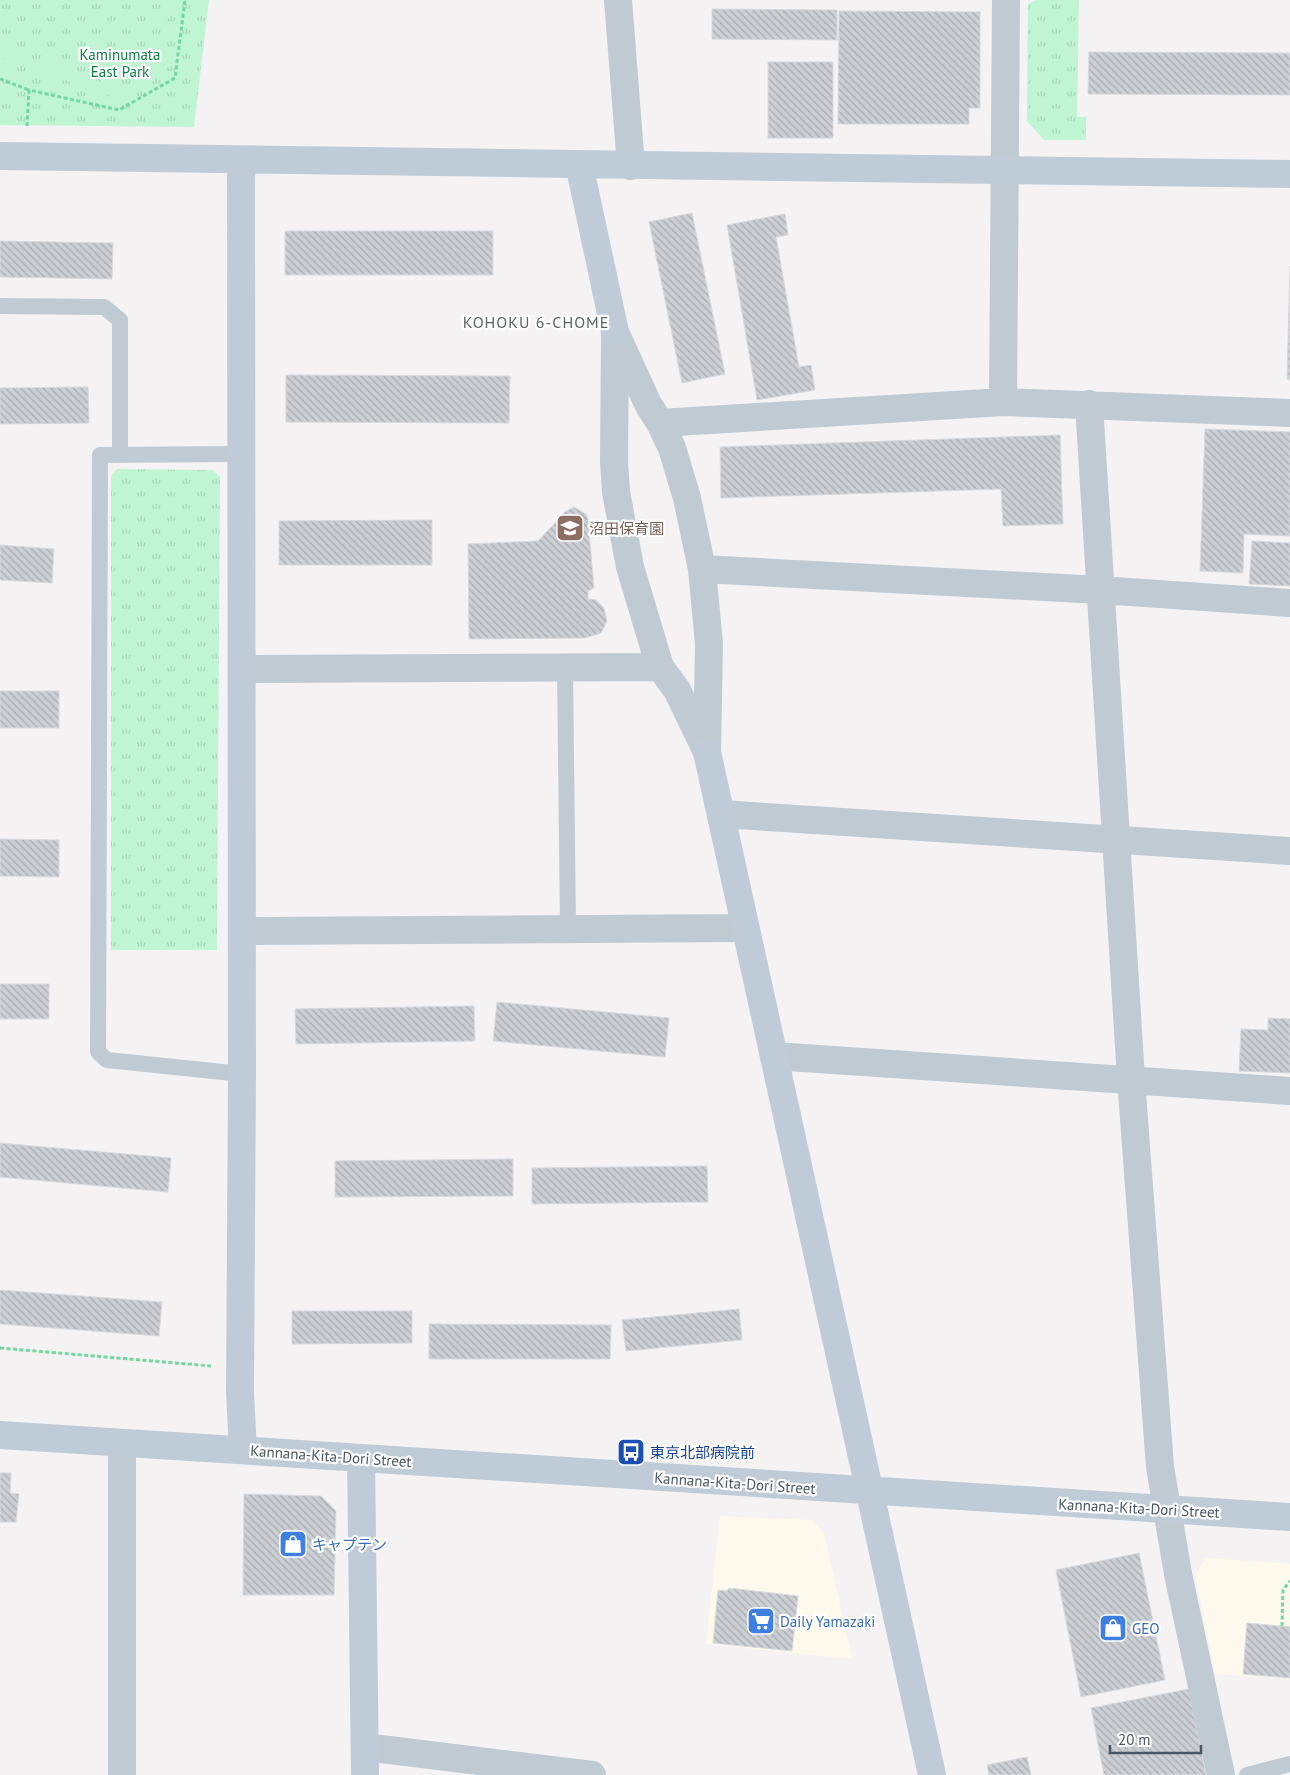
<svg xmlns="http://www.w3.org/2000/svg" width="1290" height="1775" viewBox="0 0 1290 1775" font-family="'PT Sans','Noto Sans JP',sans-serif">
<style>
.commercial{fill:#fef9ed}
.park{fill:url(#park-tufts)}
.pitch{fill:#bff5d2}
.building{fill:url(#building-back-hatch);stroke:#d6d9de}
.lines{fill:none;stroke-linecap:round;stroke-linejoin:round}
.path{stroke:#72d7a2;stroke-width:3;stroke-dasharray:4 2.5;stroke-linecap:butt}
.lane{stroke:#bfcad3;stroke-width:16}
.street{stroke:#bfcad3;stroke-width:28}
.secondary{stroke:#bfccd8;stroke-width:28}
.labels{text-anchor:middle;dominant-baseline:central;stroke-width:4.5;stroke-linejoin:round;paint-order:stroke}
.park-label{font-size:15px;fill:#0d8244;stroke:#fff}
.education-label{font-size:15px;fill:#785e54;stroke:#fff;text-anchor:start}
.transit-label{font-size:15px;fill:#164399;stroke:#fff;text-anchor:start}
.street-label{font-size:15px;fill:#485763;stroke:#fff}
.shop-label{font-size:15px;fill:#366cbe;stroke:#fff;text-anchor:start}
.neighbourhood-label{font-size:16px;letter-spacing:1px;fill:#5e6368;stroke:#fff}
</style>
<defs>
<pattern id="park-tufts" width="24" height="20" patternUnits="userSpaceOnUse" patternTransform="scale(1.25)"><rect width="24" height="20" fill="#bff5d2"/><path d="M3 7l-1-3M5 7V3M7 7l1-3M15 17l-1-3M17 17v-4M19 17l1-3" fill="none" stroke="#a6d4b7"/></pattern>
<pattern id="building-back-hatch" width="6" height="6" patternUnits="userSpaceOnUse" patternTransform="scale(1.25)"><rect width="6" height="6" fill="#ccd0d5"/><path d="M-1 5l2 2M0 0l6 6M5-1l2 2" fill="none" stroke="#a8acb0"/></pattern>
</defs>
<rect width="100%" height="100%" fill="#f5f2f3"/>
<path class="commercial" d="M720 1516 812 1520 824 1533 852 1659 706 1644Z
M1206 1558 1290 1564V1679L1215 1674 1195 1575Z"/>
<path class="park" d="M0 0H209L194 127 0 125Z
M1037 0H1079L1077 117H1086V140H1044L1027 121 1028 4Z
M117 469 213 470 220 477 217 950H111V476Z"/>
<path class="pitch" d="M165 0H170L161 75 125 101 0 57V48L120 89 156 70Z"/>
<path class="building" d="M712 9 837 10V40L712 39Z
M839 11 980 12V108H969V124H838Z
M1089 52 1290 53V95L1088 94Z
M768 62H833V138H768Z
M692 213 725 374 682 383 649 222Z
M785 214 788 235 776 237 799 367 811 365 815 390 757 400 727 225Z
M285 231H493V275H285Z
M0 241 113 243 112 279 0 277Z
M1290 266V380L1287 379Z
M286 375 510 376 509 423 286 422Z
M88 387 89 423 0 424V388Z
M1205 429 1290 432V536L1244 534 1243 573 1200 571Z
M1060 435 1063 524 1003 526 1001 489 721 498 720 447Z
M574 507 586 514 588 519 594 588 588 591V599L596 600 604 608 607 621 601 633 585 638 469 639 468 544 538 541 566 511Z
M432 520V565H279V521Z
M1252 541 1290 543V586L1249 584Z
M0 545 54 549 52 583 0 580Z
M0 691H59V728H0Z
M0 839 59 840V877L0 876Z
M0 984H49V1019H0Z
M497 1002 669 1018 665 1057 493 1041Z
M474 1006 475 1041 296 1044 295 1009Z
M1268 1018 1290 1019V1073L1239 1071 1241 1029 1268 1030Z
M0 1143 171 1158 168 1192 0 1177Z
M513 1159V1196L335 1197V1161Z
M707 1166 708 1202 532 1204V1168Z
M0 1290 162 1302 159 1336 0 1324Z
M739 1309 742 1340 626 1351 622 1320Z
M292 1311H412V1343L292 1344Z
M429 1324 611 1325 610 1359H429Z
M0 1473H11L10 1493 19 1494 16 1522H0Z
M244 1494 321 1496 336 1511 334 1595H243Z
M1139 1553 1165 1680 1081 1697 1056 1570Z
M729 1588 798 1596 792 1651 713 1643 718 1590 727 1591Z
M1247 1623 1290 1627V1678L1243 1674Z
M1189 1689 1206 1775H1104L1091 1708Z
M1027 1757 1031 1775H989L987 1765Z"/>
<g class="lines">
<path class="path" d="M0 79 29 90
M27 126 29 90 119 110 175 78 185 0
M0 1348 211 1366
M1282 1626 1283 1590 1290 1581"/>
<path class="lane" d="M0 306 104 307 120 320V455
M242 454 100 455 98 1052 107 1060 242 1074
M565 668 568 927
M1247 1775 1290 1764"/>
<path class="street" d="M618 0 631 166
M615 332 648 404 660 423 672 448 687 498 702 569 709 644 707 752 677 690 660 667 630 567 616 492 614 461Z
M1003 402 1006 0
M1089 404 1131 1079 1160 1467 1178 1574 1221 1775
M660 423 1003 402 1290 413
M702 569 1100 590 1290 603
M242 669 660 667
M721 814 1290 851
M242 931 745 928
M774 1056 1290 1091
M122 1443V1775
M365 1747 592 1775"/>
<path class="secondary" d="M0 156 1290 174
M241 160 242 1074 240 1392 243 1450
M579 164 615 332
M707 752 932 1775
M0 1435 1290 1517
M361 1458 365 1775"/>
</g>
<defs>
<symbol id="school-square" viewBox="-11 -11 22 22"><rect x="-9" y="-9" width="18" height="18" rx="4" fill="#8d6e63" stroke="#fff"/><path d="M0-5L7-2L0 1L-7-2ZM-4 1L0 2.5L4 1V4Q0 6-4 4Z" fill="#fff"/></symbol>
<symbol id="bus-square" viewBox="-11 -11 22 22"><rect x="-9" y="-9" width="18" height="18" rx="4" fill="#1a4fb4" stroke="#fff"/><path d="M-5-6H5V4H4V6H2V4H-2V6H-4V4H-5ZM-3.5-4V0h7V-4ZM-3.5 1.2v1.5H-2V1.2ZM2 1.2v1.5H3.5V1.2Z" fill="#fff"/></symbol>
<symbol id="shop-square" viewBox="-11 -11 22 22"><rect x="-9" y="-9" width="18" height="18" rx="4" fill="#3f7fe0" stroke="#fff"/><path d="M-5-2.5h2.3a2.7 3.5 0 0 1 5.4 0H5L5.5 6h-11ZM-1.5-2.5h3a1.5 2.3 0 0 0-3 0Z" fill="#fff"/></symbol>
<symbol id="supermarket-square" viewBox="-11 -11 22 22"><rect x="-9" y="-9" width="18" height="18" rx="4" fill="#3f7fe0" stroke="#fff"/><path d="M-6-5.5h2.5l.6 2H6L4.5 2H-2.5L-4.4-4H-6ZM-1.5 3.2a1.3 1.3 0 1 0 .1 0ZM3 3.2a1.3 1.3 0 1 0 .1 0Z" fill="#fff"/></symbol>
</defs>
<g fill-rule="evenodd">
<use href="#school-square" x="554" y="512" width="32" height="32"/>
<use href="#bus-square" x="615" y="1436" width="32" height="32"/>
<use href="#shop-square" x="277" y="1528" width="32" height="32"/>
<use href="#supermarket-square" x="745" y="1605" width="32" height="32"/>
<use href="#shop-square" x="1097" y="1612" width="32" height="32"/>
</g>
<g class="labels">
<g class="park-label">
<text x="120" y="54">Kaminumata<tspan x="120" dy="17">East Park</tspan></text>
</g>
<g class="education-label">
<text x="589" y="528">沼田保育園</text>
</g>
<g class="transit-label">
<text x="650" y="1452">東京北部病院前</text>
</g>
<g class="street-label">
<text transform="translate(331 1456) rotate(4)">Kannana-Kita-Dori Street</text>
<text transform="translate(735 1483) rotate(4)">Kannana-Kita-Dori Street</text>
<text transform="translate(1139 1508) rotate(3)">Kannana-Kita-Dori Street</text>
</g>
<g class="shop-label">
<text x="312" y="1544">キャプテン</text>
<text x="780" y="1621">Daily Yamazaki</text>
<text x="1132" y="1628">GEO</text>
</g>
<g class="neighbourhood-label">
<text x="536" y="322">KOHOKU 6-CHOME</text>
</g>
</g>
<path d="M1110 1745v8h91v-8" fill="none" stroke="#485763" stroke-width="2.5"/>
<text x="1118" y="1745" font-size="15" fill="#485763" stroke="#ffffff" stroke-width="4" paint-order="stroke">20 m</text>
</svg>
